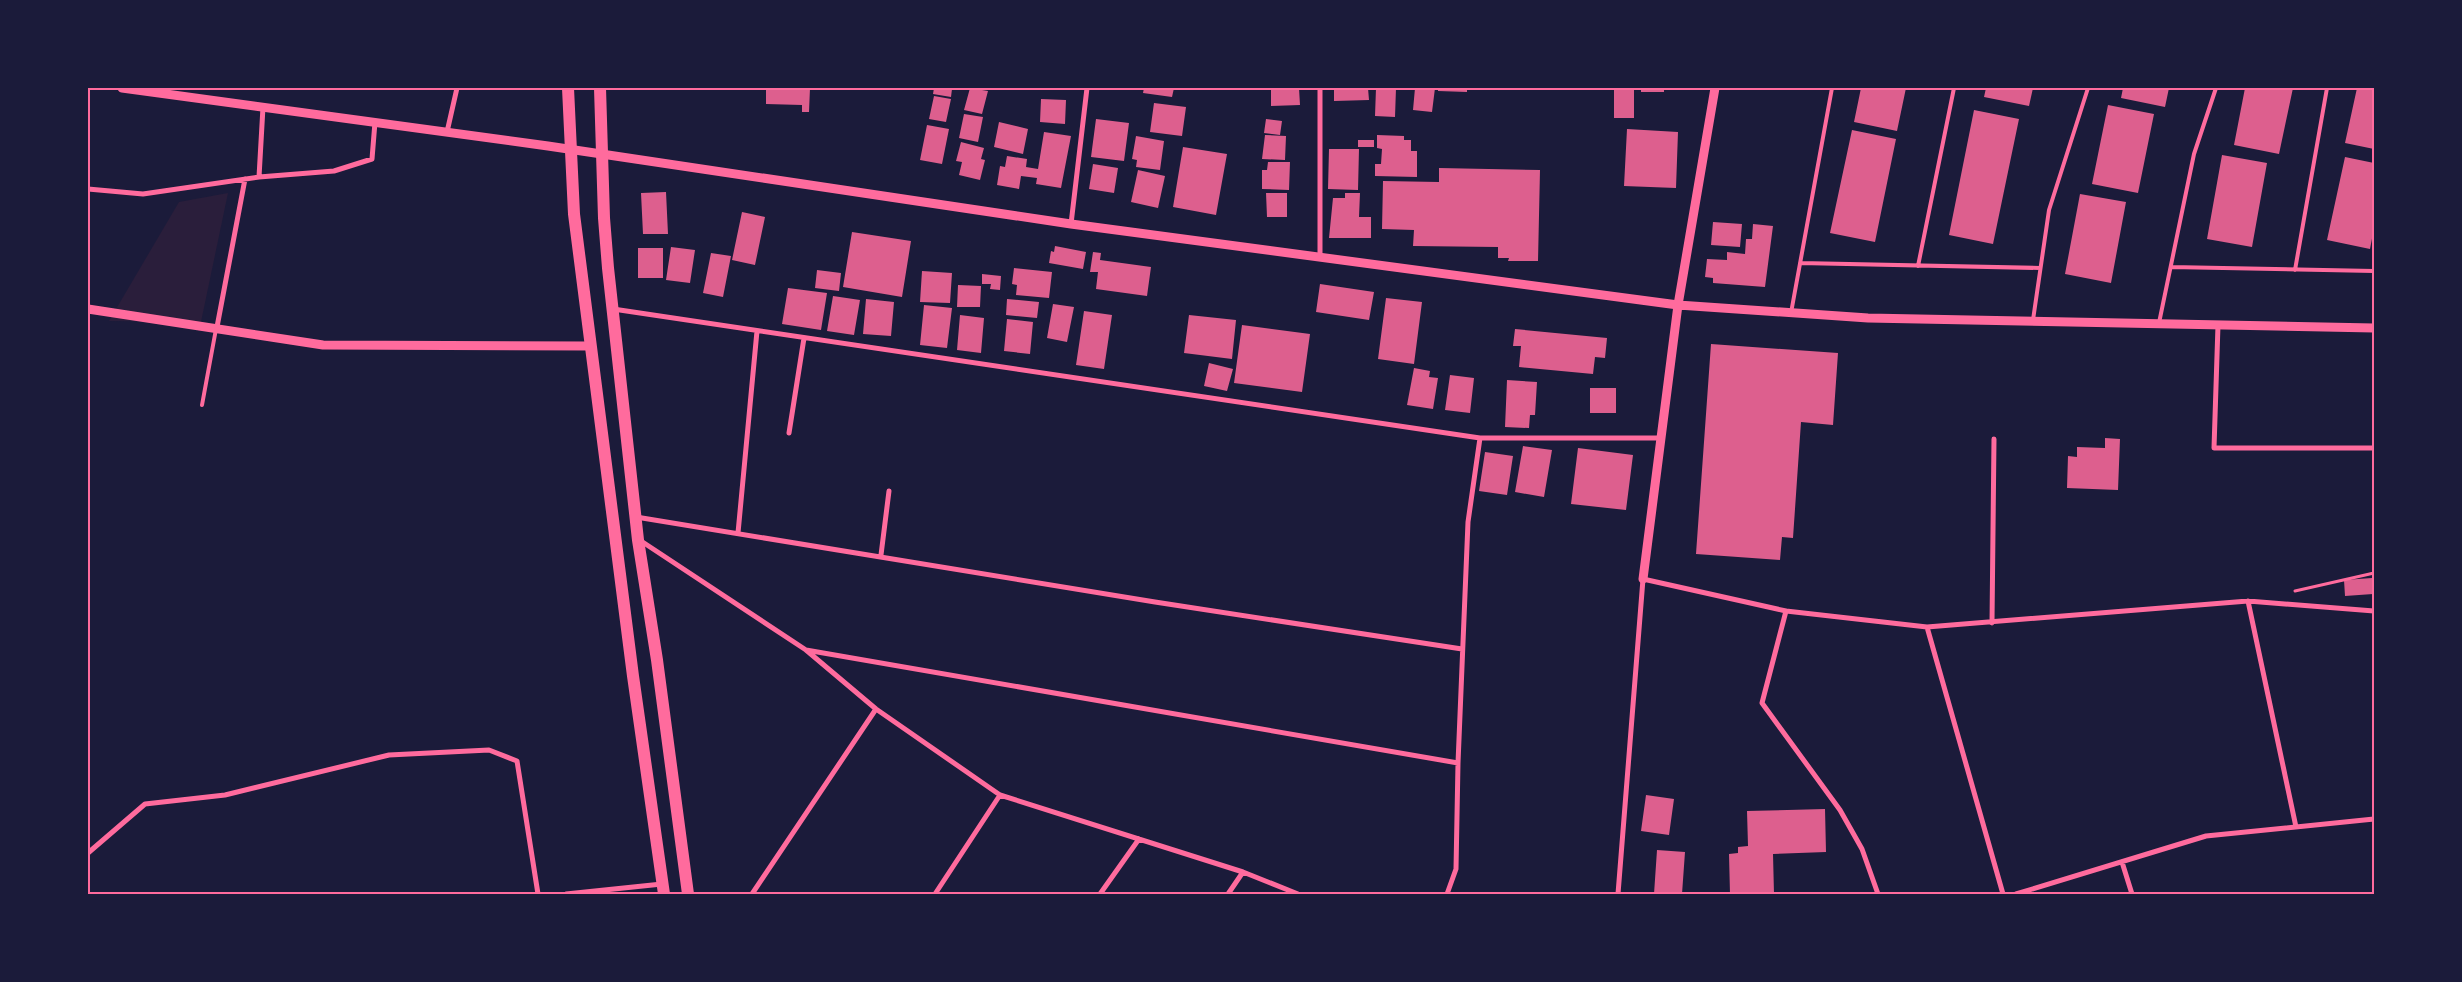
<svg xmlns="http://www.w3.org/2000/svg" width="2462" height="982" viewBox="0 0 2462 982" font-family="'Fira Sans Condensed',sans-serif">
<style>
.green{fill:#2a1e3b}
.building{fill:#dd5f8e}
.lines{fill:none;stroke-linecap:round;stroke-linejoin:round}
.path{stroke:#ff6b9d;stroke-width:3}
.service{stroke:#ff6b9d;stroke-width:4}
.minor{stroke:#ff6b9d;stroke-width:5}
.tertiary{stroke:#ff6b9d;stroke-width:9}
.primary{stroke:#ff6b9d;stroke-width:12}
.neatline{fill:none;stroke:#ff6b9d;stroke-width:2}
</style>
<rect width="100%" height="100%" fill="#1b1b3a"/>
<path class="green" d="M228 193 201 322 109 321 179 202Z"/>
<path class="building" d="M766 88H810L809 112H802V105L766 104Z
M934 88 952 89 951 97 933 94Z
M970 88 988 91 982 114 964 110Z
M1144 88H1174L1172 97 1143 93Z
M1271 88H1299L1300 105 1271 106Z
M1334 88H1368L1369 100 1334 101Z
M1376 88H1396L1395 117 1375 116Z
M1415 88H1435L1432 112 1413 110Z
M1438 88H1467V92L1438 91Z
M1614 88H1634V118H1614Z
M1641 88H1664V92H1641Z
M1861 88H1906L1897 131 1854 122Z
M1986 88H2033L2029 106 1984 97Z
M2123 88H2169L2165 107 2121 98Z
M2245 88H2293L2279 154 2234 145Z
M2357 88H2374V149L2345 143Z
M934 96 951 99 946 122 929 119Z
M1041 99 1066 100 1065 124 1040 122Z
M1154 103 1186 107 1182 136 1150 132Z
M2108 105 2154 114 2138 193 2092 184Z
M1974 110 2019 119 1993 244 1949 235Z
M964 114 983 117 978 142 959 138Z
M1096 119 1129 123 1124 161 1091 157Z
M1266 119 1282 121 1280 135 1264 133Z
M999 122 1028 129 1023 154 994 147Z
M927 125 949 129 942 164 920 160Z
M1627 129 1678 132 1676 188 1624 186Z
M1852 130 1896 139 1875 242 1830 233Z
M1044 132 1071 136 1061 188 1036 184 1037 178 1021 176 1019 189 997 185 1000 166 1005 167 1007 156 1027 159 1026 167 1038 169Z
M1265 135 1286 136 1285 160 1262 159Z
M1377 135 1404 136V140H1411V151H1417V177L1375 176V164H1381L1382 149 1377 148Z
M1136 136 1164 141 1160 170 1136 167 1137 160 1132 159Z
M1358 140H1374V147H1358Z
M961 142 984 148 981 159 985 160 980 180 959 175 962 162 956 161Z
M1183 147 1227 154 1216 215 1173 207Z
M1329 149H1359L1358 190 1328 189Z
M2222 155 2267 163 2252 247 2207 239Z
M2345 157 2374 163V228L2370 249 2327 240Z
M1268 162H1290L1289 190 1262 189V170H1267Z
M1093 164 1118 168 1114 193 1089 189Z
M1439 168 1540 170 1538 261H1508L1509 258H1498V247L1413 246 1414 230 1382 229 1383 181 1439 182Z
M1138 170 1165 176 1158 208 1131 202Z
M666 192 668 234H643L641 193Z
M1266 193H1287V217H1267Z
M1345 193H1360L1359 217H1371V238H1329L1333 198H1345Z
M2080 194 2126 202 2111 283 2065 274Z
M742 212 765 217 755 265 732 260Z
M1713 222 1742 224 1740 247 1711 245Z
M1753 224 1773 226 1765 287 1713 283V278L1705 277 1707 259 1727 260V252L1745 254 1746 239H1752Z
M852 232 911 241 902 297 843 287Z
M1055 246 1086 252 1083 269 1049 263 1051 251 1054 252Z
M671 247 695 250 690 283 666 280Z
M638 248H663V278H638Z
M1093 252 1101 253 1100 260 1151 267 1147 296 1096 289 1098 272H1090Z
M711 253 731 256 723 297 703 293Z
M1014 268 1052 272 1049 298 1016 295 1017 285 1012 284Z
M817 270 841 273 839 291 815 288Z
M922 271 952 273 950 303 920 302Z
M982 274 1001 276 1000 290 990 289 991 284H982Z
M1320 284 1374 292 1369 320 1316 312Z
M958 285 981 286 980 307H957Z
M788 288 827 293 821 330 782 324Z
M833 296 860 300 854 335 827 331Z
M1386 298 1422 302 1414 364 1378 359Z
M866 299 894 302 891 336 863 334Z
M1007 299 1039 302 1037 318 1006 315Z
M1053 304 1074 307 1067 342 1047 338Z
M924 305 952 308 947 348 920 345Z
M1084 311 1112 315 1104 369 1076 365Z
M960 315 984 318 981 353 957 350Z
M1189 315 1236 320 1232 359 1184 353Z
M1007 319 1033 322 1030 354 1004 351Z
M1242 325 1310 334 1302 392 1234 383Z
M1515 329 1607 338 1605 358 1595 357 1593 374 1519 367 1521 346H1513Z
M1711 344 1838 353 1833 425 1801 422 1793 538 1782 537 1780 560 1696 554Z
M1209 363 1233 369 1227 391 1204 386Z
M1414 368 1430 371 1429 377 1438 378 1433 409 1407 405Z
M1450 375 1474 378 1470 413 1445 410Z
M1507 380 1537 382 1535 415H1530L1529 428 1505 427Z
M1590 388H1616V413H1590Z
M2105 438 2120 439 2118 490 2067 488 2068 456 2077 457V447L2105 448Z
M1523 446 1552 450 1544 497 1515 492Z
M1578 448 1633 455 1626 510 1571 504Z
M1485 452 1513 456 1507 495 1479 491Z
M2372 578 2373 594 2345 596 2344 580Z
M1646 795 1674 799 1669 835 1641 831Z
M1825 809 1826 852 1773 854 1774 894H1730L1729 854 1738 853V847L1748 846 1747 811Z
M1657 850 1685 852 1682 894H1654Z"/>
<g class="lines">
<path class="path" d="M2295 591 2374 573"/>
<path class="service" d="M1800 263 2040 268
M1918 266 1954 88
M2171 267 2374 271
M2295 270 2327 88
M1791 313 1832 88
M2033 320 2049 210 2088 88
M2159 323 2194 154 2216 88
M202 405 216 329"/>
<path class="minor" d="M447 132 457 88
M259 177 263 107
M88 189 143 194 259 177 334 171 372 159 375 122
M1071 224 1087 88
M1320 257V88
M613 309 1480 438H1660
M2218 325 2214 448H2374
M217 327 245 179
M789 433 804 338
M636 517 1155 602 1462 649
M738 533 757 331
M641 541 806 650 876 709 1000 795 1243 872 1298 894
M881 555 889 491
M2248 601 2296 827
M1786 611 1762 703 1840 810 1862 849 1878 894
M1992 623 1994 439
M1927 627 2003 894
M806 650 1458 763
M88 853 145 804 225 795 389 755 489 750 517 761 538 894
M2122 862 2132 894
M566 894 662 884
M752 894 876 709
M935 894 1000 795
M1100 894 1139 839
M1228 894 1243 872
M1447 894 1456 869 1458 763 1468 522 1480 438
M1618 894 1643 579 1786 611 1927 627 2248 601 2374 611
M2016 894 2206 836 2374 819"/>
<path class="tertiary" d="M122 88 548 146 1071 224 1678 305 1868 318 2374 328
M88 309 323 345 590 346
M1643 579 1678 305 1715 88"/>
<path class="primary" d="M568 88 574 214 633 676 664 894
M600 88 604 218 608 268 638 540 657 660 688 894"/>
</g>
<rect width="2462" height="982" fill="none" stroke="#1b1b3a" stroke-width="178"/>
<rect x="89" y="89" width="2284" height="804" class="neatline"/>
</svg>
